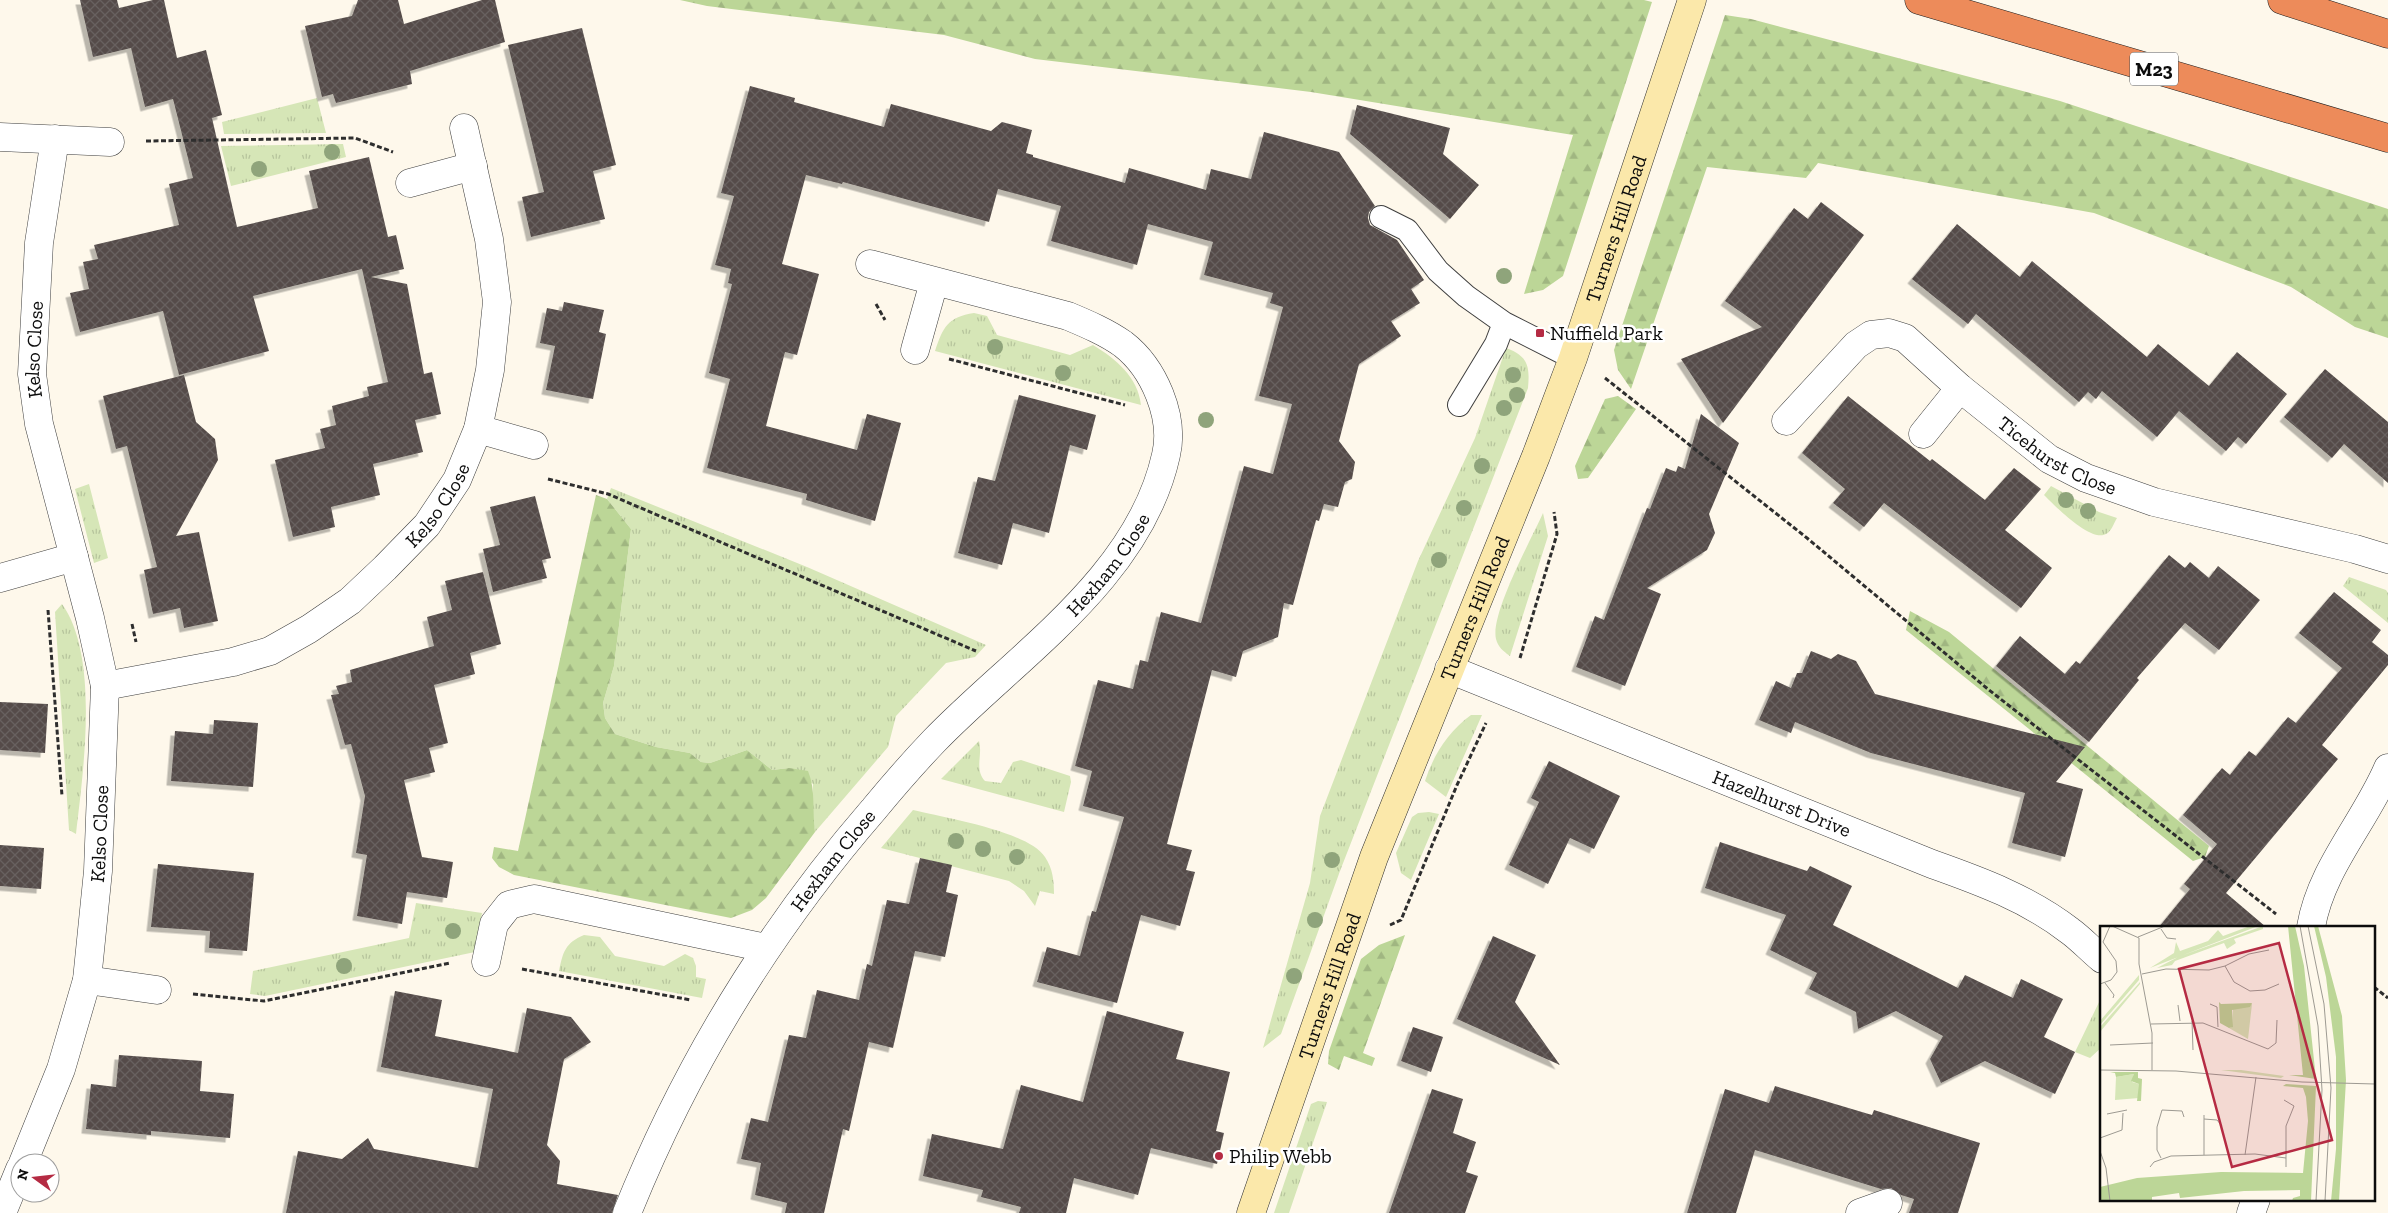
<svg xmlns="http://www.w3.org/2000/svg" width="2388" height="1213" viewBox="0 0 2388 1213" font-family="'Zilla Slab',serif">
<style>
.grass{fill:url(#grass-tufts)}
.forest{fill:url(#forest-firs)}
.building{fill:url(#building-cross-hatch);filter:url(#shadow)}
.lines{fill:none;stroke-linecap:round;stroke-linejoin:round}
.lane-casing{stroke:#3f3f3f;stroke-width:24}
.street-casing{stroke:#3f3f3f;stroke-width:29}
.secondary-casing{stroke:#2e2e2e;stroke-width:29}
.highway-casing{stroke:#1d1d1d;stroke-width:29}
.path{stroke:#2e2e2e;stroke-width:3;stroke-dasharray:5 2.5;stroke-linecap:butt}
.lane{stroke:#fff;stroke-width:22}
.street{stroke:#fff;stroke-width:28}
.secondary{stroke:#fbe8aa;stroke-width:28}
.highway{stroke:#ed8b5a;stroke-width:28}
.tree{fill:#8fa47b}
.poi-dot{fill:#b52b43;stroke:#fff;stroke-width:2}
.labels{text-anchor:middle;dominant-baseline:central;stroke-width:5;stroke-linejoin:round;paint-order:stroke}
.shield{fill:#fff;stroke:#555;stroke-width:1}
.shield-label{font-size:19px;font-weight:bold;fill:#0c0c0c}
.street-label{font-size:20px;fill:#0c0c0c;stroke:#fff}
.poi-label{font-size:20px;fill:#0c0c0c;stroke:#fff;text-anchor:start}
.inset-road{fill:none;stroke:#9d9a92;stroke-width:1}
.view{fill:#b52b43;fill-opacity:0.15;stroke:#b52b43;stroke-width:2.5}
.inset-edge{fill:none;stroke:#0c0c0c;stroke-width:2.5}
</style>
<defs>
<pattern id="grass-tufts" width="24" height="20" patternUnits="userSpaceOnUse" patternTransform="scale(1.25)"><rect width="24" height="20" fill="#d6e6b7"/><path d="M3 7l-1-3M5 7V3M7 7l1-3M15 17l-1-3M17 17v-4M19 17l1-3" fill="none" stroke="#b6c49c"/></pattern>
<pattern id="forest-firs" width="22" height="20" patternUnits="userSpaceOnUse" patternTransform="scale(1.25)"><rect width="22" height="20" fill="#bcd697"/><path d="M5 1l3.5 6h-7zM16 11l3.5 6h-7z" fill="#a0b681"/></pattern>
<pattern id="building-cross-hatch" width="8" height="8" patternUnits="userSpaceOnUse" patternTransform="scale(1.25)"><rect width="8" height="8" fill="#544c49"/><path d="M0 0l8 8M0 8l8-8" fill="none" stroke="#68615f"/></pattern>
<filter id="shadow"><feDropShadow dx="-4.5" dy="4.5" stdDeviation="0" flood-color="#0004"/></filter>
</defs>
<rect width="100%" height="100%" fill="#fef8eb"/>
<path class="grass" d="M317 98 326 133 224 134 222 122Z
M343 144 346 157 231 186 221 146Z
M974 313 987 316 997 335 1070 355 1093 345C1116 359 1138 377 1141 405L935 351C943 327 948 317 974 313Z
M1506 348C1528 356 1530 366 1528 388L1340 871 1281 1034 1263 1048 1310 883 1320 816 1418 561 1475 438Z
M89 484 108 558 94 563 75 489Z
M2051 486 2099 512 2117 518C2114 523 2111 532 2106 534 2091 543 2054 505 2044 495Z
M611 488 807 567 986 645 975 657 946 663 896 716 888 747 815 832 812 814 813 784 789 768 772 770 747 750 710 763 701 762 690 753 656 747 615 734 605 718 603 703 614 666 631 529 607 499Z
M1543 513 1548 536 1510 656C1503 651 1498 647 1496 639 1490 614 1532 538 1543 513Z
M2349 577 2386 590 2388 593V623L2343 586Z
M62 604C100 657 83 772 76 834L69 830 55 612Z
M1471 715H1482L1446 797 1425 781C1434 754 1448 732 1471 715Z
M979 741C983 755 974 769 985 781L1001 783 1013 762 1021 760 1070 776 1071 782 1064 812 941 779Z
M913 810C945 818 1028 831 1045 857 1053 869 1054 881 1054 894L1040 891 1035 906 1024 891 1009 881 881 848Z
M1429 812 1439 814 1411 880 1401 873 1396 853 1412 817 1418 813Z
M416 903 482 913 475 952 265 996 250 994 253 971 409 938Z
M584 935 600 937 615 956 664 966 685 954 693 958 696 966V977L706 979 702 998 559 971C563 952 565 943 584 935Z
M2101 998 2102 1047 2090 1058 2075 1052Z
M1318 1101 1327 1102 1289 1213H1274L1311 1104Z"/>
<path class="forest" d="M680 0H1644L1652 2 1563 276 1543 290 1524 294 1573 135 1311 92 1035 59 944 35 707 6Z
M1725 15 1751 19 2060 101 2388 209V338L2355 327 2291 287 2094 213 1818 163 1806 178 1707 167 1631 389 1618 370 1614 350Z
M1618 396 1636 409 1588 478 1578 479 1575 466 1605 399Z
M596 495 607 499 631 529 614 666 603 703 605 718 615 734 656 747 690 753 701 762 710 763 747 750 772 770 789 768 808 771C816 790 812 811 815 832L766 898 752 910 731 918 514 875 499 867 492 858 494 847 518 851Z
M1910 611 1949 632 2209 846 2205 857 2193 861 1906 630Z
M1405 935 1363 1053 1375 1058 1372 1066 1344 1056 1339 1070 1328 1064 1329 1051 1361 959 1379 945Z"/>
<path class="building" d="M80 0H117L119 8 153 0H164L177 58 206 50 222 115 212 118 237 227 318 208 309 171 369 157 388 237 396 235 404 269 371 277 407 284 424 374 432 372 441 414 415 420 423 452 373 464 380 495 331 507 335 527 293 537 275 460 325 448 320 429 336 425 332 406 369 396 367 387 388 382 362 269 253 296 269 351 179 375 163 311 80 332 70 293 89 289 83 262 98 259 94 245 179 225 169 184 193 178 173 99 145 107 131 48 93 57Z
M358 0H398L404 24 482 0H495L505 42 410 71 412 84 336 103 333 94 322 97 305 26 352 16Z
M582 28 616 165 593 171 605 219 531 237 522 197 544 192 508 45Z
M750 86 795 98 794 102 884 127 891 104 991 131 1002 122 1032 130 1026 153 1033 155V157L1125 183 1129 168 1206 190 1211 169 1251 179 1264 132 1339 152 1375 206 1369 212 1368 218 1370 225 1397 240 1424 280 1411 289 1420 303 1391 321 1401 336 1359 364 1339 441 1355 462 1352 479 1345 482 1338 507 1324 504 1319 521 1316 520 1293 605 1284 603 1278 637 1243 651 1236 677 1212 670 1167 844 1192 850 1186 870 1195 872 1180 926 1141 915 1117 1003 1037 982 1047 947 1080 956 1092 911 1096 912 1124 817 1083 806 1092 771 1075 766 1098 680 1133 689 1140 660 1148 662 1161 612 1201 623 1244 466 1273 474 1292 404 1259 396 1283 307 1270 303 1273 293 1204 275 1213 242 1148 224 1137 265 1051 241 1061 206 998 189 989 222 843 182 842 184 806 175 782 264 819 274 797 355 785 352 766 426 857 450 867 414 901 423 875 521 806 500 807 494 707 468 730 379 709 373 732 284 728 283 731 269 715 265 734 196 721 193Z
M1357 105 1450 128 1443 154 1479 185 1450 219 1350 134Z
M1821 202 1864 235 1723 423 1681 359 1762 327 1725 301 1794 208 1808 219Z
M1957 224 2020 277 2032 261 2147 357 2158 344 2209 386 2237 352 2287 394 2246 444 2238 437 2226 451 2179 411 2157 437 2102 391 2096 399 2088 392 2079 402 1976 314 1968 324 1912 279Z
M564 302 604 310 599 332 606 334 593 399 546 390 555 346 540 343 547 308 562 311Z
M2325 369 2388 422V483L2344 444 2332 458 2284 417Z
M184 375 196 422 215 439 218 460 176 536 199 532 218 621 184 628 180 608 153 614 144 570 157 567 127 446 116 449 103 396Z
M1019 395 1096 415 1087 450 1070 445 1049 533 1013 523 1002 565 958 553 978 477 995 481Z
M1848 396 1930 461 1932 459 1985 500 2014 468 2041 489 2005 530 2052 568 2021 608 1884 503 1864 527 1833 503 1845 489 1802 453Z
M1701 414 1739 443 1709 514 1715 533 1707 550 1647 588 1661 594 1625 686 1576 667 1595 616 1604 620 1647 508 1650 509 1666 468 1676 472 1678 466 1685 469Z
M535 496 551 558 542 560 547 578 493 592 483 549 500 545 490 507Z
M2169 555 2185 568 2190 562 2209 578 2218 566 2260 600 2219 650 2185 623 2137 678 2139 680 2089 742 1996 666 2020 636 2065 674 2076 661 2080 664Z
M483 572 501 644 470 653 475 674 434 685 448 743 429 748 435 772 404 780 422 857 453 862 447 898 407 892 402 924 357 916 367 855 356 853 365 796 351 744 345 745 331 695 339 694 336 686 352 682 350 670 434 646 427 617 452 610 445 581Z
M2334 592 2381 630 2372 642 2388 655V665L2322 745 2338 759 2226 893 2266 927H2159L2190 889 2184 884 2217 844 2183 815 2222 768 2230 775 2249 751 2256 756 2288 717 2296 723 2342 668 2299 633Z
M1811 651 1831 659 1838 654 1856 661 1875 694 2085 747 2056 782 2083 789 2065 857 2012 843 2025 793 1871 753 1795 722 1791 733 1759 720 1776 681 1791 688 1797 673H1802Z
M0 702 48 704 45 753 0 750Z
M214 720 258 723 253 787 171 781 175 731 213 734Z
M1549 761 1620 796 1594 849 1570 838 1548 884 1509 865 1539 802 1531 798Z
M1720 842 1807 871 1810 866 1852 886 1833 925 1958 988 1965 975 2013 998 2021 979 2063 999 2044 1037 2075 1052 2055 1094 1985 1061 1941 1083 1930 1059 1943 1036 1896 1011 1858 1029 1856 1012 1809 989 1817 973 1770 950 1786 915 1705 888Z
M0 845 44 848 41 889 0 886Z
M920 858 952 865 946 892 958 895 945 957 915 951 893 1048 869 1042 849 1131 843 1129 824 1213H785L787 1203 755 1195 761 1163 741 1159 751 1118 768 1122 789 1035 806 1038 817 990 859 1000 867 964 872 966 887 900 909 904Z
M158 864 254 873 247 951 209 948 210 931 151 927Z
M1493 936 1536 955 1515 1002 1560 1065 1457 1019Z
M395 991 442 1000 435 1036 518 1053 527 1008 571 1017 591 1042 564 1059 547 1145 560 1161 557 1184 618 1195 612 1213H286L298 1151 342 1159 368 1138 374 1149 478 1168 493 1089 381 1067Z
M1107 1011 1184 1032 1176 1059 1230 1072 1216 1131 1224 1133 1217 1164 1151 1148 1138 1195 1074 1178 1066 1213H1019L1021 1207 981 1197 983 1190 923 1176 932 1134 1003 1149 1021 1085 1083 1102Z
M1413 1027 1443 1037 1431 1072 1401 1061Z
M119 1055 202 1061 200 1091 234 1094 230 1138 151 1131V1135L86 1129 91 1084 116 1087Z
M1775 1086 1872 1115 1874 1110 1980 1143 1958 1213H1909L1914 1199 1901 1195 1891 1188 1881 1189 1755 1150 1736 1213H1687L1725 1089 1769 1103Z
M1432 1089 1463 1099 1453 1133 1476 1142 1466 1172 1478 1176 1465 1213H1389Z"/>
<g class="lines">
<defs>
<path id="lane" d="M1381 217 1407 230 1438 271 1466 296 1504 323 1573 358
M1459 405 1496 344 1504 323"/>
<g id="street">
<path d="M0 137 110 142"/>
<path d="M410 183 473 166"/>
<path d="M915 350 934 282"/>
<path id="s1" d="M1786 421 1856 345 1871 335 1889 333 1905 338 1960 388 2049 459 2086 478 2154 502 2355 549 2388 559"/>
<path d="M478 429 534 445"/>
<path d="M1923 434 1960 388"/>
<path d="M0 578 74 557"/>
<path id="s2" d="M1449 669 1932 864C1980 881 2029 899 2070 931 2081 939 2091 950 2102 959"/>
<path id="s3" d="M105 686 233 662 270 651 309 629 350 601 385 568 427 525 457 480 478 429 490 370 497 302 489 239 464 128"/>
<path d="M2311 927C2321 868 2365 822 2388 768"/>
<path d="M486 962 494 924 509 905 534 899 766 948"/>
<path d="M87 980 157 990"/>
<path id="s4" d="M23 1163 61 1069 87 980 98 871 105 686 90 618 39 424 32 374 39 243 55 139"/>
<path d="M2 1213 20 1169"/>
<path id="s5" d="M627 1213C686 1066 770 929 874 809 893 786 913 763 934 741 1016 656 1139 578 1166 455 1175 417 1154 368 1123 344 1106 332 1087 324 1068 316L870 264"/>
<path d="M1860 1213 1888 1203"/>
<path d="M2251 1213 2256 1199"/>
</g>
<g id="secondary">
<path id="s6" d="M1251 1213 1374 857 1536 456 1573 358 1692 0"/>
</g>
<path id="highway" d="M1919 0 2388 138
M2282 0 2388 34"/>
</defs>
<use href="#lane" class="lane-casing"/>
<use href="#street" class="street-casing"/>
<use href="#secondary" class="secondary-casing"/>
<use href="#highway" class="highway-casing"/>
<path class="path" d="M146 141 355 138 393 152
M876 304 885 320
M949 359 1125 405
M1605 378 1807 538 1989 690 2276 914
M548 479 608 494 976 651
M48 610 62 796
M132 624 136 642
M1520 658 1557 534 1554 512
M1390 925 1401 920 1457 785 1486 723
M522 969 691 1000
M2374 987 2388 998
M193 994 264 1001 450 963"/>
<use href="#lane" class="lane"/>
<use href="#street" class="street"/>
<use href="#secondary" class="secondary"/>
<use href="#highway" class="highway"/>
</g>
<g class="tree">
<circle cx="332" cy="152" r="8"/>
<circle cx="259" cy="169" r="8"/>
<circle cx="1504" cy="276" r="8"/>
<circle cx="995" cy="347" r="8"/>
<circle cx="1063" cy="373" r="8"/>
<circle cx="1513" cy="375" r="8"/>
<circle cx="1517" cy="395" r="8"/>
<circle cx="1504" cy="408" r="8"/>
<circle cx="1206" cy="420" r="8"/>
<circle cx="1482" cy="466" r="8"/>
<circle cx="2066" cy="500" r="8"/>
<circle cx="1464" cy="508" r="8"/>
<circle cx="2088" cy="511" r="8"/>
<circle cx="1439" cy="560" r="8"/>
<circle cx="956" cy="841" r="8"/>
<circle cx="983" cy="849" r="8"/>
<circle cx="1017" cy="857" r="8"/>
<circle cx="1332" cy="860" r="8"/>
<circle cx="1315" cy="920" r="8"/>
<circle cx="453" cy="931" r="8"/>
<circle cx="344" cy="966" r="8"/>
<circle cx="1294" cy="976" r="8"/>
</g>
<g class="poi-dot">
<rect x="1535" y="328" width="10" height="10" rx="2.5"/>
<circle cx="1219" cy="1156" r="5"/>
</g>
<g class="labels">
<rect class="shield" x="2130" y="52.5" width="48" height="33" rx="4"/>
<g class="shield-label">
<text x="2154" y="69">M23</text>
</g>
<g class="street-label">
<text stroke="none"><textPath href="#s6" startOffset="1050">Turners Hill Road</textPath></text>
<text stroke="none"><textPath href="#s4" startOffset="834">Kelso Close</textPath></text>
<text stroke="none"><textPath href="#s1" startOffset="350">Ticehurst Close</textPath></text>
<text stroke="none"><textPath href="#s3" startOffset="394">Kelso Close</textPath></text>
<text stroke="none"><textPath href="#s5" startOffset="815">Hexham Close</textPath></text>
<text stroke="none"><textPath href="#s6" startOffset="645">Turners Hill Road</textPath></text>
<text stroke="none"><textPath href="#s2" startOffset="359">Hazelhurst Drive</textPath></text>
<text stroke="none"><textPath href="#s4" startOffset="341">Kelso Close</textPath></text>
<text stroke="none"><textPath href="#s5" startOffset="410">Hexham Close</textPath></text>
<text stroke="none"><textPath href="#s6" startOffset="240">Turners Hill Road</textPath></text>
</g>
<g class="poi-label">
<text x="1550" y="333">Nuffield Park</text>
<text x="1229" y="1156">Philip Webb</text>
</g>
</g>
<g transform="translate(2100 926)">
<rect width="275" height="275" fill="#fef8eb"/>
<path d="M150 0H158L50 42 74 27 76 16 80 25 108 15 118 4 123 10ZM163 0V3L134 13 136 17 127 23 124 17 75 35 72 39 57 42 78 31ZM39 49V54L0 99V95ZM40 56V58L0 106V101ZM152 78 148 113 129 102 132 101 133 83ZM121 144H141L184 150 181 152ZM34 148 32 156 39 158V172L15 174 16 151Z" fill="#d6e6b7"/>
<path d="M188 0H195L204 40 216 153 189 149H203ZM214 0H218L242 90 246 154 239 275H231L236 223V131L226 51ZM119 76 121 78 152 77 150 81 132 84 133 101 129 102 120 97ZM10 146H38V152L42 153 41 175H37L39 158 31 155 34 148 16 151 15 147ZM186 158 216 160 211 275H192L193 272 200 270V264L144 265 80 272 79 267 52 271V275H0V261L37 252 121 246 203 247 208 195 206 171 203 162 183 160Z" fill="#bcd697"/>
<path class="inset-road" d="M12 0 39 12V38L52 107V144M200 0 218 100 222 164 216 275M208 0 224 78 231 162 225 275M61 3 67 12 76 13M38 11 65 0M125 40 134 56 150 65 165 64 179 58M42 48 66 43 109 44 125 40 149 28 169 24M5 57 14 69 13 72M0 58 11 54 17 46 16 35 3 16 10 0M110 78 117 81 118 101M78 79 80 95M92 95 93 124M51 98 103 97 168 123 176 117 177 94M10 119 53 117M0 144 76 145 202 156 275 158M184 174 194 180 186 200V241M7 188 27 184M104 189V229M104 193 117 194 122 200M0 212 22 204 23 187M0 225 6 242 10 275M145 229 156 151M61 232 57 224V201L62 184 82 185 84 191M50 241 54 236 71 230 155 228 186 232"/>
<path class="view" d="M179 17 232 214 132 241 79 43Z"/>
<rect width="275" height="275" class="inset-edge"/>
</g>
<g transform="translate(35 1178) rotate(285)"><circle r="24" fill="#ffffff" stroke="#9e9e9e"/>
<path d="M0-4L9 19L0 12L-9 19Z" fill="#b52b43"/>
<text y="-8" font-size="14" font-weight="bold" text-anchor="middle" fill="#0c0c0c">N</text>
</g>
</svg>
